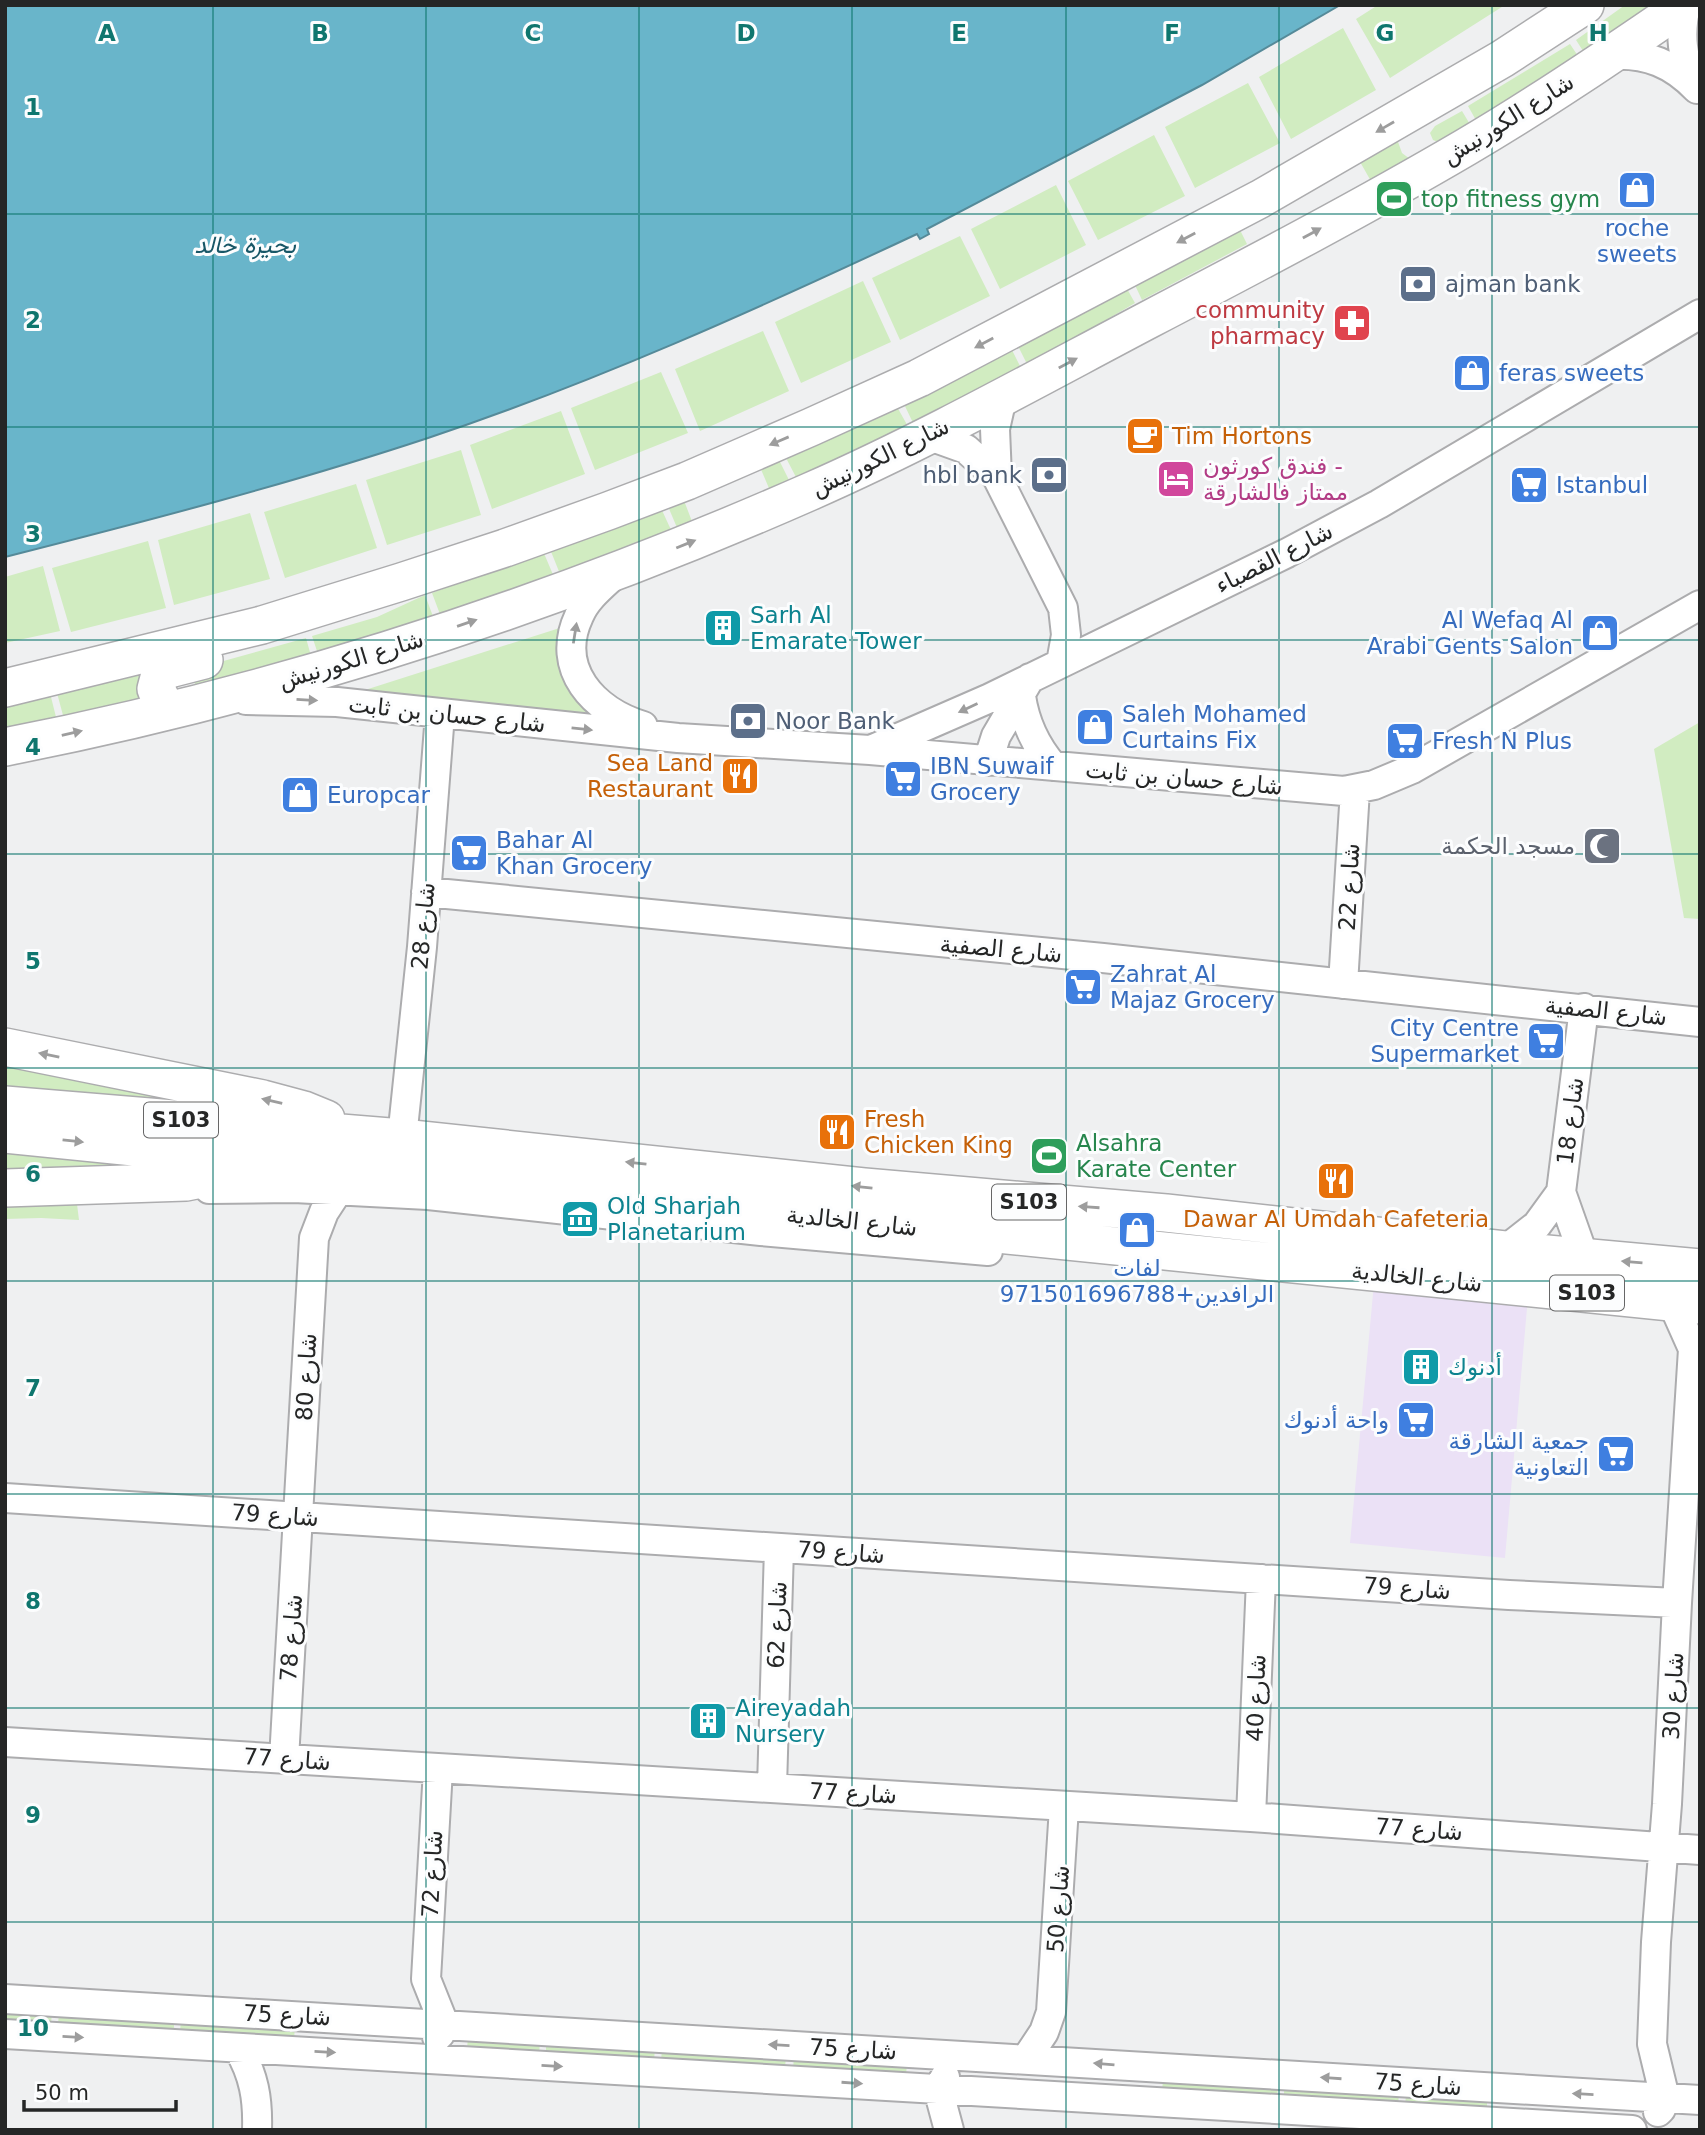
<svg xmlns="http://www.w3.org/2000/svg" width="1705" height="2135" viewBox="0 0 1705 2135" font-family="'DejaVu Sans',Vazirmatn,sans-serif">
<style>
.commercial{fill:#ebe1f6}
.green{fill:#d1ecc1}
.water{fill:#69b5ca;stroke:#558a99;stroke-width:2}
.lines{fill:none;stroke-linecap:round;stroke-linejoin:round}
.minor-casing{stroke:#acacae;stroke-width:32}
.major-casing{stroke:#acacae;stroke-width:40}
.minor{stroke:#fff;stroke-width:28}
.major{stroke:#fff;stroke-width:37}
.oneway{fill:#9d9d9d}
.grid{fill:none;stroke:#0f766e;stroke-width:2;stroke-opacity:0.55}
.labels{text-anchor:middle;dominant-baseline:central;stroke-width:6;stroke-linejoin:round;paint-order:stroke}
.shield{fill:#fcfdfe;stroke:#666667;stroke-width:2}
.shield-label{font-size:21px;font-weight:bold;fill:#252626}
.street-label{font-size:23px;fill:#252626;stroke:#fcfdfe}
.leisure-label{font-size:23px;fill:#27864d;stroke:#fcfdfe;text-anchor:start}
.shop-label{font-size:23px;fill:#366cbe;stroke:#fcfdfe;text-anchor:start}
.service-label{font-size:23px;fill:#4e5e75;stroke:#fcfdfe;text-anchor:start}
.health-label{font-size:23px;fill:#be3a42;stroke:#fcfdfe;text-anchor:end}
.food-label{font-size:23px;fill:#c56008;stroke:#fcfdfe;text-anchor:start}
.hotel-label{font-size:23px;fill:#b23c85;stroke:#fcfdfe;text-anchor:start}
.culture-label{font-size:23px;fill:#0d838f;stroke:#fcfdfe;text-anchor:start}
.worship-label{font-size:23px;fill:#5b616d;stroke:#fcfdfe;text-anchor:end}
.water-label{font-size:24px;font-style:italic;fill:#185767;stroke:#fcfdfe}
.grid-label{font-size:23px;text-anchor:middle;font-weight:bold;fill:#0f766e;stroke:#fcfdfe;stroke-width:6;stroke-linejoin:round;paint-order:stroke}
</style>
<rect width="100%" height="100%" fill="#eff0f1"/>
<path class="commercial" d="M1374 1283 1528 1297 1505 1558 1350 1543Z"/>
<path class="green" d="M1378 5H1505L1390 78 1356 19Z
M1625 5H1658L1585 54 1576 40Z
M1343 28 1376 90 1291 139 1259 77Z
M1570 44 1580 59 1477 122 1468 106Z
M1248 83 1280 143 1195 188 1165 127Z
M1462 111 1471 126 1438 142 1433 140 1430 133 1435 126Z
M1154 135 1185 196 1098 240 1068 181Z
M1397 139 1402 153 1410 159 1372 183 1359 160Z
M1056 185 1086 245 1000 289 971 229Z
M1239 228 1247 244 1142 300 1134 283Z
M960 236 990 296 900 340 872 278Z
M863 281 891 342 801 383 775 322Z
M1126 287 1135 303 1028 366 1018 346Z
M763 331 789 391 700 431 675 369Z
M1012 350 1022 370 915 427 903 402Z
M661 372 688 433 595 470 571 408Z
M896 405 910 430 798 481 785 456Z
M561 411 585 474 492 509 470 445Z
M461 450 481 515 387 545 366 480Z
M778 458 791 484 771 493 760 467Z
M356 484 377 548 285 578 264 512Z
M683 498 693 524 678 530 667 504Z
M660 506 672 532 560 574 550 549Z
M250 513 270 579 174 605 158 540Z
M148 541 166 608 71 632 52 568Z
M543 551 554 577 441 617 432 593Z
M43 566 60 631 5 643V577Z
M425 595 434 619 318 654 312 636 377 617Z
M566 626 596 719 365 690Z
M306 638 311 656 196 688 191 670Z
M143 671 149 699 64 719 57 693Z
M50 693 57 721 5 732V703Z
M1700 722V919L1684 918 1654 749Z
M5 1063 188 1100 187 1104 5 1088Z
M5 1150 217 1171 5 1177Z
M77 1204 79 1220 41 1218 5 1219V1205Z
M5 2009 52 2012 51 2024 5 2021Z
M59 2013 174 2019V2031L58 2024Z
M181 2020 295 2027 294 2039 180 2032Z
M468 2037 540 2042 539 2054 467 2049Z
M546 2042 655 2049 654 2060 546 2054Z
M662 2049 786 2056 785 2068 661 2061Z
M794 2057 907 2064 906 2075 793 2069Z
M1163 2080 1278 2086 1277 2098 1162 2091Z
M1284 2087 1399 2094 1398 2105 1284 2098Z
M1406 2095 1487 2099V2110L1405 2106Z"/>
<path class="water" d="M5 5H1340L1202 85 927 229 929 234 920 239 917 234C757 309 596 382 428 438 289 484 147 521 5 557Z"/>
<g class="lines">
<defs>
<path id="minor" d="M1686 5C1679 35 1682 58 1695 85
M1612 55C1647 53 1673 64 1697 89
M927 435 966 449 997 477 1063 608 1066 635 1061 663
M997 477 995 429 1002 398
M614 575C601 587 586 599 579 616 554 669 594 711 643 726
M1021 696C1025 723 1035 745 1053 766
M246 700 337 702 678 738 870 750 1344 791 1374 785 1412 769 1700 605
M873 749 990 698 1287 553 1379 504 1700 314
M988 761 996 736 1030 678
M426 892 1103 958 1700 1022
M1343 984 1355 790
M1584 1008 1561 1192 1584 1257
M402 1138 422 947 440 714
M209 1189 294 1188 428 1195 761 1231 988 1251
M1505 1250 1537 1225 1561 1192
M5 1498 1509 1595 1677 1603
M5 1742 1251 1817 1700 1850
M284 1759 314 1238 324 1212 339 1189
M772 1787 779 1548
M1251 1817 1261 1579
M5 1999 1700 2100
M5 2034 1632 2130
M437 2037 440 2034 444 2024 426 1979 438 1769
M238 2048C254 2075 258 2099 257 2130
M1026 2059 1044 2032 1051 2012 1064 1807
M945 2077 938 2089 949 2130
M1658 2112 1661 2109 1665 2098 1652 2044 1656 1942 1667 1804 1677 1603 1693 1349 1672 1302"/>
<path id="major" d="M5 688 262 625 401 582 505 548 608 511 687 481 811 427 919 378 1260 199 1502 59 1585 5
M167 711 156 689 160 674 169 669 204 660
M5 747C281 693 552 605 809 492 925 441 1036 379 1148 320 1255 264 1362 208 1466 147 1541 103 1613 54 1684 5
M5 1047 263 1099 304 1110 326 1119
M5 1105 402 1138 864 1187 1166 1213 1505 1250 1700 1268
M5 1134 1700 1305
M5 1188 186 1182 251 1169"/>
</defs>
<use href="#minor" class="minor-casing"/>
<use href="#major" class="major-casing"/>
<use href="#minor" class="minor"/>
<use href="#major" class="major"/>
</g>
<defs><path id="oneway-solid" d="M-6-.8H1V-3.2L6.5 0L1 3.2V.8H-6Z" transform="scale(1.75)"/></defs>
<g class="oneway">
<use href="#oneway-solid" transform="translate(1385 127) rotate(150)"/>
<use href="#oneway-solid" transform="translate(1312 233) rotate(-29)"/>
<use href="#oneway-solid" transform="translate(1186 238) rotate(152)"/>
<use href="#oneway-solid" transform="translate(984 343) rotate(152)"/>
<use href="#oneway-solid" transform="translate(1068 363) rotate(-28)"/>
<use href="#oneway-solid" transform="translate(779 441) rotate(157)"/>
<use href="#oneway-solid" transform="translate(686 544) rotate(-22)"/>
<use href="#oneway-solid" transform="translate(467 623) rotate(-19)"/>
<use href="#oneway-solid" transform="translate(575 633) rotate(-81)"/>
<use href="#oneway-solid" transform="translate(307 700) rotate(3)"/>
<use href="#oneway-solid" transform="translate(968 708) rotate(155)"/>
<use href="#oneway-solid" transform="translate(582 729) rotate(6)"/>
<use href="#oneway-solid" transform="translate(72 733) rotate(-13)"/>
<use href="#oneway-solid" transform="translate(49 1055) rotate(-169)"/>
<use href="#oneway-solid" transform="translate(272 1101) rotate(-167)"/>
<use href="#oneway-solid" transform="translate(73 1141) rotate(6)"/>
<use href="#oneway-solid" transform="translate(636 1163) rotate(-174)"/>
<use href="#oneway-solid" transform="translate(862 1187) rotate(-174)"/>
<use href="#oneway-solid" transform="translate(1089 1207) rotate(-176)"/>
<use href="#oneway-solid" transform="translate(1632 1262) rotate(-175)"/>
<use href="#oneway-solid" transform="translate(73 2037) rotate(3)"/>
<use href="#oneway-solid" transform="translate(779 2045) rotate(-177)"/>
<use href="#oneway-solid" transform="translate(325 2052) rotate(3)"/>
<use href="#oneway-solid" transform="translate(1104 2064) rotate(-175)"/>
<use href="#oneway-solid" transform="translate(552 2066) rotate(3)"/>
<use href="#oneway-solid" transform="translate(1331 2078) rotate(-176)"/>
<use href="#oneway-solid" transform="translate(852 2083) rotate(4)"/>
<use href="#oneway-solid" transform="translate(1583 2094) rotate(-177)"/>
</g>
<path class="grid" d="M213 5V2130M426 5V2130M639 5V2130M852 5V2130M1066 5V2130M1279 5V2130M1492 5V2130M5 214H1700M5 427H1700M5 640H1700M5 854H1700M5 1068H1700M5 1281H1700M5 1494H1700M5 1708H1700M5 1922H1700"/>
<defs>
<symbol id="shop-square" viewBox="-11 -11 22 22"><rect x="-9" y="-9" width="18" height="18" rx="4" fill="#3f7fe0" stroke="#fcfdfe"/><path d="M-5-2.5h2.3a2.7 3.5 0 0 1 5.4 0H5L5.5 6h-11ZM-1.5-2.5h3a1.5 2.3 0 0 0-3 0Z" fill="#fff"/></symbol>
<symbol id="stadium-square" viewBox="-11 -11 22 22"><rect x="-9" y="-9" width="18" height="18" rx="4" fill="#2e9e5b" stroke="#fcfdfe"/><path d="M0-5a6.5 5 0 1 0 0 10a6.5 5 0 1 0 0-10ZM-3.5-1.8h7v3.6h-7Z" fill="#fff"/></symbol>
<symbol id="bank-square" viewBox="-11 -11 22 22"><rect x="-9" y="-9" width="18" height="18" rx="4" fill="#5c6f8a" stroke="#fcfdfe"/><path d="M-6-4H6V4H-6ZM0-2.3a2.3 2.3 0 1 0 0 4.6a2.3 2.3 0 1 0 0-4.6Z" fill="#fff"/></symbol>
<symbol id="pharmacy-square" viewBox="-11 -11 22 22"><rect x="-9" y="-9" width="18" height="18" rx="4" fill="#e0444e" stroke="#fcfdfe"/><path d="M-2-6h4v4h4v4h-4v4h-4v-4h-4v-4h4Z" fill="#fff"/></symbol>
<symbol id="cafe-square" viewBox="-11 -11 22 22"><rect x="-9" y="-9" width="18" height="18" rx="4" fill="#e8710a" stroke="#fcfdfe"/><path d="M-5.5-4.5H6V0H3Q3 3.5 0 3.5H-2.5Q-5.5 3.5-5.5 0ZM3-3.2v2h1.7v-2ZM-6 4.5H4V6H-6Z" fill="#fff"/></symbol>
<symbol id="hotel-square" viewBox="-11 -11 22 22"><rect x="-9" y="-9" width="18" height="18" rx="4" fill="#d1479c" stroke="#fcfdfe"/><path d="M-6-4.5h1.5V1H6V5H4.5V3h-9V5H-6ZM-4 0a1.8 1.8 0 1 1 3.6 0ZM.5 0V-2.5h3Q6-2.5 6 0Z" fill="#fff"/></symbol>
<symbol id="supermarket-square" viewBox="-11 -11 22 22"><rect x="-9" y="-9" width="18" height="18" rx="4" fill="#3f7fe0" stroke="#fcfdfe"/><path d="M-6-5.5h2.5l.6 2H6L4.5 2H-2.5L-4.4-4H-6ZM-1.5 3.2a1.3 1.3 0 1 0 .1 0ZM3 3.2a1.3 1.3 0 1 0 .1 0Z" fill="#fff"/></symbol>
<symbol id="building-square" viewBox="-11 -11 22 22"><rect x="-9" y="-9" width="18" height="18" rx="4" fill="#0f9aa8" stroke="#fcfdfe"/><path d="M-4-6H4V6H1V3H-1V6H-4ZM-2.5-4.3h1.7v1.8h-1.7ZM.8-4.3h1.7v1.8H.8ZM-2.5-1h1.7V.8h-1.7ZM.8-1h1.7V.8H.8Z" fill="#fff"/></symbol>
<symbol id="restaurant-square" viewBox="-11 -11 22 22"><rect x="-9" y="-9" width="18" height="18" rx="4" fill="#e8710a" stroke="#fcfdfe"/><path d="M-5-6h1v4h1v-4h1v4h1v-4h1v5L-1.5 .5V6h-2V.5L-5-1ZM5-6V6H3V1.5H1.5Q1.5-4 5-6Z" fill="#fff"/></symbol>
<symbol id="mosque-square" viewBox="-11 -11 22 22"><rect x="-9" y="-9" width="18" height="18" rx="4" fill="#6b7280" stroke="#fcfdfe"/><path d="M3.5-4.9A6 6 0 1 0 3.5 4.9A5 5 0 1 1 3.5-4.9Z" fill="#fff"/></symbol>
<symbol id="museum-square" viewBox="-11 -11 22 22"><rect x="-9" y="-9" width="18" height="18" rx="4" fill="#0f9aa8" stroke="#fcfdfe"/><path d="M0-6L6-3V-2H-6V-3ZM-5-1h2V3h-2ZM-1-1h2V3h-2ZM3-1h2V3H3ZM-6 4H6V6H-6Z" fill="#fff"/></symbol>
</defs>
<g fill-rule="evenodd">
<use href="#shop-square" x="1615" y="168" width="44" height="44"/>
<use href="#stadium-square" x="1372" y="177" width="44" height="44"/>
<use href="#bank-square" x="1396" y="262" width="44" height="44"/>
<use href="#pharmacy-square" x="1330" y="301" width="44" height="44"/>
<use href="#shop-square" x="1450" y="351" width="44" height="44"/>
<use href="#cafe-square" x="1123" y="414" width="44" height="44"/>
<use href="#bank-square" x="1027" y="453" width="44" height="44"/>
<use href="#hotel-square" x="1154" y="457" width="44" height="44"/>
<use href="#supermarket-square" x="1507" y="463" width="44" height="44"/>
<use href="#building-square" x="701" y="606" width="44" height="44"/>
<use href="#shop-square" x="1578" y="611" width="44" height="44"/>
<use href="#bank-square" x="726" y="699" width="44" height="44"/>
<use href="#shop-square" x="1073" y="705" width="44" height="44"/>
<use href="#supermarket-square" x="1383" y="719" width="44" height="44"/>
<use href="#restaurant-square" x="718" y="754" width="44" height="44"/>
<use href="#supermarket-square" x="881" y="757" width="44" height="44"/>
<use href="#shop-square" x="278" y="773" width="44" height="44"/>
<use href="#mosque-square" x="1580" y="824" width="44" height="44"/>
<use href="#supermarket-square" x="447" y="831" width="44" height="44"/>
<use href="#supermarket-square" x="1061" y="965" width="44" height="44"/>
<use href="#supermarket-square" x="1524" y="1019" width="44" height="44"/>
<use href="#restaurant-square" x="815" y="1110" width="44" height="44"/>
<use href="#stadium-square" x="1027" y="1134" width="44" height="44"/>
<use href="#restaurant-square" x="1314" y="1159" width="44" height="44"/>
<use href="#museum-square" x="558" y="1197" width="44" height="44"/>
<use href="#shop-square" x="1115" y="1208" width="44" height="44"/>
<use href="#building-square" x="1399" y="1345" width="44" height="44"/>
<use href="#supermarket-square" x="1394" y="1398" width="44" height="44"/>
<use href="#supermarket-square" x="1594" y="1432" width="44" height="44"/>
<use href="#building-square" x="686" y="1699" width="44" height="44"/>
</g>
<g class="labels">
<g class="shield">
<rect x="144" y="1102.5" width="74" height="35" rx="5"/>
<rect x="992" y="1184.5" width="74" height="35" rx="5"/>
<rect x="1550" y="1275.5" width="74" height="35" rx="5"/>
</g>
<g class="shield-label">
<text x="181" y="1120">S103</text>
<text x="1029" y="1202">S103</text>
<text x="1587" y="1293">S103</text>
</g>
<g class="street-label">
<text transform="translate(1508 119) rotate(-32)">شارع الكورنيش</text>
<text transform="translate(880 457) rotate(-26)">شارع الكورنيش</text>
<text transform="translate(1274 558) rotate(-27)">شارع القصباء</text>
<text transform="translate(351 660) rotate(-17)">شارع الكورنيش</text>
<text transform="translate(447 714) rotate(6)">شارع حسان بن ثابت</text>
<text transform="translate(1184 778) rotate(5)">شارع حسان بن ثابت</text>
<text transform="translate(1349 887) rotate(-87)">شارع 22</text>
<text transform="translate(423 926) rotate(-85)">شارع 28</text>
<text transform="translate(1001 949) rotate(5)">شارع الصفية</text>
<text transform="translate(1606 1011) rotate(6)">شارع الصفية</text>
<text transform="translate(1570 1121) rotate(-83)">شارع 18</text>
<text transform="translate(852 1221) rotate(6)">شارع الخالدية</text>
<text transform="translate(1417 1277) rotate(6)">شارع الخالدية</text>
<text transform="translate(306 1377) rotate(-87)">شارع 80</text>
<text transform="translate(275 1515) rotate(4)">شارع 79</text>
<text transform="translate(841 1552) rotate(4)">شارع 79</text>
<text transform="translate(1407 1588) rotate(4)">شارع 79</text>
<text transform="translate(777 1625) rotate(-88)">شارع 62</text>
<text transform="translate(291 1638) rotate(-86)">شارع 78</text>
<text transform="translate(1673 1696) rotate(-87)">شارع 30</text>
<text transform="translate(1256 1698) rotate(-88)">شارع 40</text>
<text transform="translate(287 1759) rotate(4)">شارع 77</text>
<text transform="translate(853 1793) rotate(3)">شارع 77</text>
<text transform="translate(1419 1829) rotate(4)">شارع 77</text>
<text transform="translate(432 1874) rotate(-87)">شارع 72</text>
<text transform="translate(1058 1909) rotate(-86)">شارع 50</text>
<text transform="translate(287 2015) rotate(3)">شارع 75</text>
<text transform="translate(853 2049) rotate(3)">شارع 75</text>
<text transform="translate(1418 2084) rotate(4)">شارع 75</text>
</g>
<g class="leisure-label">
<text x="1421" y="199">top fitness gym</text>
<text x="1076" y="1143">Alsahra<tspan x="1076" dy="26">Karate Center</tspan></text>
</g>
<g class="shop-label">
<text x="1637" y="228" text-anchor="middle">roche<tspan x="1637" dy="26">sweets</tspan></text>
<text x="1499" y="373">feras sweets</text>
<text x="1556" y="485">Istanbul</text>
<text x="1573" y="620" text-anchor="end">Al Wefaq Al<tspan x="1573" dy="26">Arabi Gents Salon</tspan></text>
<text x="1122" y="714">Saleh Mohamed<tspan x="1122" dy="26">Curtains Fix</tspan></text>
<text x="1432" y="741">Fresh N Plus</text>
<text x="930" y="766">IBN Suwaif<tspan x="930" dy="26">Grocery</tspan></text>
<text x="327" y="795">Europcar</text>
<text x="496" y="840">Bahar Al<tspan x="496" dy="26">Khan Grocery</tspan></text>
<text x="1110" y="974">Zahrat Al<tspan x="1110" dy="26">Majaz Grocery</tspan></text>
<text x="1519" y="1028" text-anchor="end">City Centre<tspan x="1519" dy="26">Supermarket</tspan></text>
<text x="1137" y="1268" text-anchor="middle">لفات<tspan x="1137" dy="26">الرافدين+971501696788</tspan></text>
<text x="1389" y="1420" text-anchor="end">واحة أدنوك</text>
<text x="1589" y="1441" text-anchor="end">جمعية الشارقة<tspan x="1589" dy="26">التعاونية</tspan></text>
</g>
<g class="service-label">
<text x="1445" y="284">ajman bank</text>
<text x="1022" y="475" text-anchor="end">hbl bank</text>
<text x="775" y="721">Noor Bank</text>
</g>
<g class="health-label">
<text x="1325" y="310">community<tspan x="1325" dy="26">pharmacy</tspan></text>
</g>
<g class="food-label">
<text x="1172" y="436">Tim Hortons</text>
<text x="713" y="763" text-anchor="end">Sea Land<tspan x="713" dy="26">Restaurant</tspan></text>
<text x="864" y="1119">Fresh<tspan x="864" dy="26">Chicken King</tspan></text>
<text x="1336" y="1219" text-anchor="middle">Dawar Al Umdah Cafeteria</text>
</g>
<g class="hotel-label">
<text x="1203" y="466">فندق كورثون -<tspan x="1203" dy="26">ممتاز فالشارقة</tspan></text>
</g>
<g class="culture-label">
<text x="750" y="615">Sarh Al<tspan x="750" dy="26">Emarate Tower</tspan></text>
<text x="607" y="1206">Old Sharjah<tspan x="607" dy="26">Planetarium</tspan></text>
<text x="1448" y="1367">أدنوك</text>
<text x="735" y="1708">Aireyadah<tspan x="735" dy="26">Nursery</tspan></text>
</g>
<g class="worship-label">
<text x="1575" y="846">مسجد الحكمة</text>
</g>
<g class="water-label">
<text x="245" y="245">بحيرة خالد</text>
</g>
</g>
<g class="grid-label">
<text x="107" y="41">A</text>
<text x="320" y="41">B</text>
<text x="533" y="41">C</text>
<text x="746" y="41">D</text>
<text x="959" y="41">E</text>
<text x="1172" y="41">F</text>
<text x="1385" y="41">G</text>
<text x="1598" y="41">H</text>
<text x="33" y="115">1</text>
<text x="33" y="328">2</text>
<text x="33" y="542">3</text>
<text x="33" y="755">4</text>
<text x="33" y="969">5</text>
<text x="33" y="1182">6</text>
<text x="33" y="1396">7</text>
<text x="33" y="1609">8</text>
<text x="33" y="1823">9</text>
<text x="33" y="2036">10</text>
</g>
<rect width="1705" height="2135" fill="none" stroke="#252626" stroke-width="14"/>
<path d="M24 2100v10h152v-10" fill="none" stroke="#252626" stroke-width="3.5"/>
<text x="35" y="2100" font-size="21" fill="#252626" stroke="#fcfdfe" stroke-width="5" paint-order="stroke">50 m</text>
</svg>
